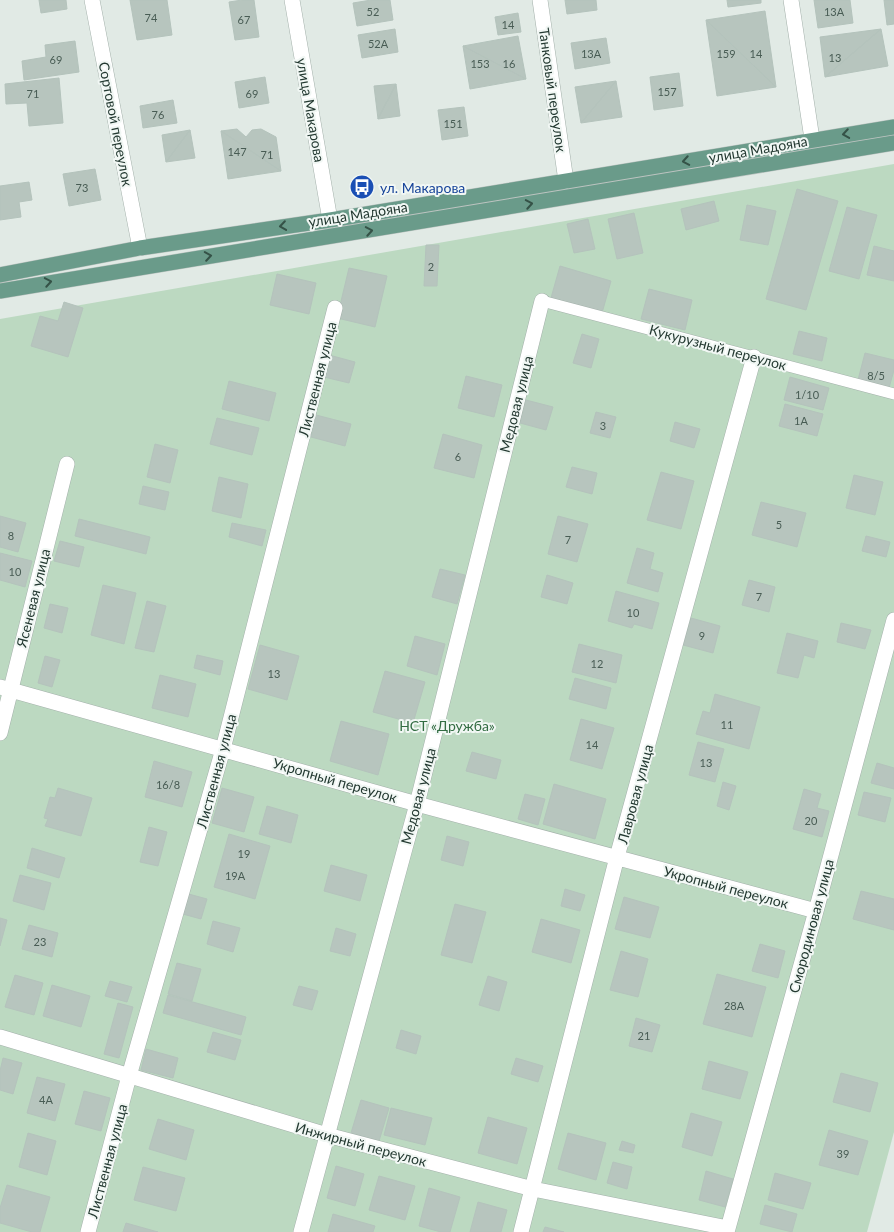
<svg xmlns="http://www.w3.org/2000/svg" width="894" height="1232" viewBox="0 0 894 1232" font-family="Lato,sans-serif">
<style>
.green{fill:#bcd9c1}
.building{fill:#b7c5be;stroke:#b4c3bc}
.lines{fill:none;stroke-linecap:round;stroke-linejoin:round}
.lane-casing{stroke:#a4b1ab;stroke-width:12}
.street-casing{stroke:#a4b1ab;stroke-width:16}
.primary-casing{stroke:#bdc4c1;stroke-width:16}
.lane{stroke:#fff;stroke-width:11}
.street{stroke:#fff;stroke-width:15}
.primary{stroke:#6a9b8a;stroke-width:15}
.oneway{stroke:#355247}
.labels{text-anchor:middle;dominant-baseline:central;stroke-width:4;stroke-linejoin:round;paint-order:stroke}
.number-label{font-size:11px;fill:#485c54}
.street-label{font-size:14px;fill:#233931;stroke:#f1f7f4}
.transit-label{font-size:14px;fill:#164399;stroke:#f1f7f4;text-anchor:start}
.park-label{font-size:14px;fill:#326c42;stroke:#f1f7f4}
</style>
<rect width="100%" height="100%" fill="#e1eae5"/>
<path class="green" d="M894 164V1132L867 1232H0V319Z"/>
<path class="building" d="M39 0H66L67 9 41 13Z
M130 0H167L172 35 137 40Z
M242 0H254L259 37 235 40 229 2Z
M371 0H390L393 20 357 26 353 3Z
M565 0H596L597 10 567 14Z
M727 0H761V3L728 7Z
M814 0H850L853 23 818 28Z
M884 0H894V24L887 25Z
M765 11 776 87 706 20Z
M518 13 521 32 498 35 495 17Z
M706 20 776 87 717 96Z
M395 29 398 52 362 58 358 35Z
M881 29 825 77 820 37Z
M881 29 888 66 825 77Z
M518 36 526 79 463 46Z
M606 38 610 63 575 69 571 43Z
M75 41 79 72 24 80 22 61 46 57 45 45Z
M463 46 526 79 470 89Z
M679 73 683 106 654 110 650 77Z
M265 77 269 103 239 108 235 82Z
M59 78 63 123 29 126 27 103 6 104 5 84Z
M616 81 581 123 575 87Z
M616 81 622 117 581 123Z
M396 84 400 116 378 119Z
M396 84 378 119 374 86Z
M173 100 177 123 143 128 140 106Z
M464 107 468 136 442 140 438 110Z
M237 129 246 137 252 130 261 129 276 137 281 171 221 131Z
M190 130 166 162 162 135Z
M190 130 195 158 166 162Z
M221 131 281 171 228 179Z
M95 169 101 200 69 206 63 174Z
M29 182 32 200 19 202 21 217 0 220V186Z
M797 189 838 201 806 310 766 299Z
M714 201 719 221 686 230 681 209Z
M747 205 776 211 768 245 740 240Z
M847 207 877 215 859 279 829 271Z
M634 213 643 253 617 259 608 219Z
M588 219 595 249 574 253 567 224Z
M426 245H439L437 286H424Z
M874 246 894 251V281L867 275Z
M560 266 611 281 602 313 551 298Z
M349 268 387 276 375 327 337 318Z
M277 274 316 283 309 314 270 305Z
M649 289 692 300 685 330 641 319Z
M64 302 83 308 68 357 31 346 40 316 58 321Z
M799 331 827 338 822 361 793 354Z
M582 334 599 339 591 368 573 363Z
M865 353 894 360V370L889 388 858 380Z
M329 355 355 362 349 383 324 377Z
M466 376 502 385 494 417 458 408Z
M790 377 829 388 823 410 784 400Z
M229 381 276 393 269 421 222 409Z
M526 400 553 407 546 430 520 423Z
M785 404 823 414 817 436 779 426Z
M596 412 616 417 610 438 590 433Z
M316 415 351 424 345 446 311 437Z
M217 418 259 428 252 455 210 444Z
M675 422 700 429 694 448 670 441Z
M443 434 482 445 474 478 434 468Z
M155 444 178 450 170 483 147 477Z
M572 467 597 473 592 494 566 487Z
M661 472 694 481 681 529 647 520Z
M854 475 883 482 875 515 846 508Z
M219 477 248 484 241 518 212 511Z
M143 486 169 492 165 510 139 504Z
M761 502 806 513 797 547 752 535Z
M0 516 26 523 18 552 0 547Z
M558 516 588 524 577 562 548 554Z
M79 519 150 537 146 554 75 536Z
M232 523 266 530 262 546 229 537Z
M866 536 890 542 886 557 862 551Z
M60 541 84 547 79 567 54 561Z
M637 548 654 553 650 569 663 573 658 592 627 583Z
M0 553 32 561 25 587 0 580Z
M440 569 465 575 457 604 432 597Z
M547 575 573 583 567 604 541 597Z
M749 580 775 587 769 612 742 605Z
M103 585 136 593 124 644 91 635Z
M616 591 659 603 652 629 634 624 632 628 608 621Z
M147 601 166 606 154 652 135 648Z
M50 604 68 608 62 633 44 628Z
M691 618 720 626 713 653 683 645Z
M841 623 871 630 865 649 837 642Z
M787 633 818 641 814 658 804 655 798 678 777 673Z
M415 636 445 644 437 675 407 666Z
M579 644 622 655 616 683 572 672Z
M260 645 299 656 287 700 248 689Z
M197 655 223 661 220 675 194 668Z
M45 656 60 660 52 687 38 683Z
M385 671 425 682 413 723 373 712Z
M160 675 196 684 188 717 152 708Z
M575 678 611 688 606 709 569 699Z
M715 694 760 707 749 749 696 734 703 711 710 713Z
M581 719 614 728 602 769 570 760Z
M341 721 389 734 378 775 330 761Z
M698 742 724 749 715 782 689 775Z
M472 752 501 760 496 779 466 771Z
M154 761 192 772 182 807 145 797Z
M877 763 894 768V789L871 783Z
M723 782 736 786 729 810 717 806Z
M554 784 606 799 595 839 543 824Z
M58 788 92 798 81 836 45 826 48 819 44 818 50 797 55 798Z
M222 788 254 797 244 832 212 823Z
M804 789 821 794 817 808 829 811 822 837 793 829Z
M864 792 891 798 885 822 858 815Z
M525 794 545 799 538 825 518 819Z
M267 806 298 815 291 843 259 834Z
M149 827 167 832 158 866 140 862Z
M229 834 270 846 255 899 214 887Z
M447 836 469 842 463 866 441 860Z
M32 848 65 858 59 878 27 868Z
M331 865 367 875 360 901 324 891Z
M20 875 51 883 44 910 13 901Z
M565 889 585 895 580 911 561 906Z
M861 891 894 899V930L853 919Z
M185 893 207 899 201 919 179 913Z
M624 897 659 907 650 938 615 929Z
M455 904 486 912 472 963 441 955Z
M0 918 7 920 0 946Z
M541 919 580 930 571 963 532 952Z
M213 921 240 928 233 952 207 944Z
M29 925 58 933 52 957 22 949Z
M336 928 356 934 350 956 330 951Z
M760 944 785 951 778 978 752 971Z
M621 951 648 959 638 997 610 990Z
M177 963 201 969 192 1001 168 994Z
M717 974 766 987 752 1037 703 1024Z
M15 975 43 983 34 1015 5 1007Z
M488 976 507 982 499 1011 479 1005Z
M110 981 132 987 127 1002 105 996Z
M52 985 90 996 81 1027 43 1016Z
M299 986 318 991 312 1010 293 1005Z
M168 995 246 1017 241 1035 163 1013Z
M118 1003 133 1007 119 1058 104 1054Z
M636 1018 660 1025 652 1052 629 1046Z
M401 1030 421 1036 416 1054 396 1048Z
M213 1032 241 1040 235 1060 207 1052Z
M146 1049 178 1058 173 1078 141 1070Z
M3 1058 22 1063 13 1094 0 1090V1071Z
M516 1058 543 1066 538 1082 511 1074Z
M709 1061 748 1072 740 1099 702 1089Z
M841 1073 878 1083 870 1112 833 1102Z
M37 1077 65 1084 55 1121 27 1113Z
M84 1091 110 1098 101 1131 75 1124Z
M361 1100 389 1108 379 1141 351 1133Z
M391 1108 432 1118 425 1145 384 1135Z
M691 1113 722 1122 712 1156 682 1147Z
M488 1117 527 1128 517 1164 478 1153Z
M158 1119 194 1130 186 1160 149 1149Z
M829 1130 868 1141 858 1175 819 1165Z
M28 1133 56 1141 47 1175 19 1167Z
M568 1133 606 1143 596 1180 558 1169Z
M622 1141 635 1145 633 1153 619 1150Z
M613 1162 632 1167 627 1189 607 1183Z
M336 1166 364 1174 355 1206 327 1198Z
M143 1167 185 1178 176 1211 134 1200Z
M706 1171 733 1179 725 1207 699 1200Z
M775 1173 811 1183 803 1209 768 1200Z
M379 1176 415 1186 405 1220 369 1210Z
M7 1185 50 1197 40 1232H32L0 1223V1208Z
M429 1188 460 1197 450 1232H441L419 1226Z
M478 1202 507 1210 501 1232H470Z
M765 1205 797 1214 792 1232 760 1224Z
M333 1214 375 1226 373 1232H328Z
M126 1223 158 1232H123Z
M545 1227 564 1232H543Z"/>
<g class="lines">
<defs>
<path id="lane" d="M542 301 894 394"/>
<path id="street" d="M92 0 140 248
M292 0 330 220
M540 0 566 181
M791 0 812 139
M0 687 417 804 816 911
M0 733 67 464
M0 1037 327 1135 533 1189 728 1228
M88 1232 129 1076 223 749 335 308
M301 1232 417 804 542 301
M521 1232 617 857 754 357
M727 1232 816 911 894 620"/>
<path id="primary" d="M0 275 140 248 330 220 894 127
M0 291 894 143"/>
</defs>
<use href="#lane" class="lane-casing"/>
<use href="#street" class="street-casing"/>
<use href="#primary" class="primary-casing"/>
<use href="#lane" class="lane"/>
<use href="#street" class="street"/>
<use href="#primary" class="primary"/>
</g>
<defs><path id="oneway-chevron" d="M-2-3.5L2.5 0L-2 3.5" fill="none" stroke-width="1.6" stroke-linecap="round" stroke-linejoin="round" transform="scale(1.25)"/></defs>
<g class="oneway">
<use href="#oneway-chevron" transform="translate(846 134) rotate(171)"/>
<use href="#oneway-chevron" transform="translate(686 161) rotate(170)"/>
<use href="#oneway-chevron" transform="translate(529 204) rotate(-10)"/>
<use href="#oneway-chevron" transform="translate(283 226) rotate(172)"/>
<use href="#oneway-chevron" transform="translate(369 231) rotate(-10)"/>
<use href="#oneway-chevron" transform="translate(208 256) rotate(-9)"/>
<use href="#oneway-chevron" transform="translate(48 282) rotate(-10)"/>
</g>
<defs>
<symbol id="bus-disc" viewBox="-11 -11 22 22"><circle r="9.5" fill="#1a4fb4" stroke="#f1f7f4"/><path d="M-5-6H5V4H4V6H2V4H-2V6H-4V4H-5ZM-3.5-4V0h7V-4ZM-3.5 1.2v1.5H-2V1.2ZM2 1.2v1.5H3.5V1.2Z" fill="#fff"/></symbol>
</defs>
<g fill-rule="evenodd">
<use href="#bus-disc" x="348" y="173" width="28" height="28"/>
</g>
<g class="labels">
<g class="number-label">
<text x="373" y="11">52</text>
<text x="834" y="11">13А</text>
<text x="151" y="17">74</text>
<text x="244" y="19">67</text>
<text x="508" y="24">14</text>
<text x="378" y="43">52А</text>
<text x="591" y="53">13А</text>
<text x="726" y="53">159</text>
<text x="756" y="53">14</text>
<text x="835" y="57">13</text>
<text x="56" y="59">69</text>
<text x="480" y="63">153</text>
<text x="509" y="63">16</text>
<text x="667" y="91">157</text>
<text x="33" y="93">71</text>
<text x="252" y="93">69</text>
<text x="158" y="114">76</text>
<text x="453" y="123">151</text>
<text x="237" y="151">147</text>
<text x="267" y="154">71</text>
<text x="82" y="187">73</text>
<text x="431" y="266">2</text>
<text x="876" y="375">8/5</text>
<text x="807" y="394">1/10</text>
<text x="801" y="420">1А</text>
<text x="603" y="425">3</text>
<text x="458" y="456">6</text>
<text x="779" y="524">5</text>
<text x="11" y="535">8</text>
<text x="568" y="539">7</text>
<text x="15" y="571">10</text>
<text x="759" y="596">7</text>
<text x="633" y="612">10</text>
<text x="702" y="635">9</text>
<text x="597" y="663">12</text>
<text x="274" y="673">13</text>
<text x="727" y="724">11</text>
<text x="592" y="744">14</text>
<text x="706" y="762">13</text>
<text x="168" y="784">16/8</text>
<text x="811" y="820">20</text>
<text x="244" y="853">19</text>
<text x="235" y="875">19А</text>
<text x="40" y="941">23</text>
<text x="734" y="1005">28А</text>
<text x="644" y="1035">21</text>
<text x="46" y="1099">4А</text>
<text x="843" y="1153">39</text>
</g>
<g class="street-label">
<text transform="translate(553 90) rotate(82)">Танковый переулок</text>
<text transform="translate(311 110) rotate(80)">улица Макарова</text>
<text transform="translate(116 124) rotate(79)">Сортовой переулок</text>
<text transform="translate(758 149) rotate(-10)">улица Мадояна</text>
<text transform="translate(358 214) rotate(-9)">улица Мадояна</text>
<text transform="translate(718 347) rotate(15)">Кукурузный переулок</text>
<text transform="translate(317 379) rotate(-76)">Лиственная улица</text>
<text transform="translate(516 404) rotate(-76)">Медовая улица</text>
<text transform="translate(33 598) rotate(-76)">Ясеневая улица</text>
<text transform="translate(216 771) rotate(-75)">Лиственная улица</text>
<text transform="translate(335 780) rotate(16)">Укропный переулок</text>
<text transform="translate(635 794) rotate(-75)">Лавровая улица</text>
<text transform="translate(418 796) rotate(-75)">Медовая улица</text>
<text transform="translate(726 887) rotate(15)">Укропный переулок</text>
<text transform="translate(811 926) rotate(-75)">Смородиновая улица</text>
<text transform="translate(361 1144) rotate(15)">Инжирный переулок</text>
<text transform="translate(107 1161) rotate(-75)">Лиственная улица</text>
</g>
<g class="transit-label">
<text x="380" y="187">ул. Макарова</text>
</g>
<g class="park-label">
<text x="447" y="725">НСТ «Дружба»</text>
</g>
</g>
</svg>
